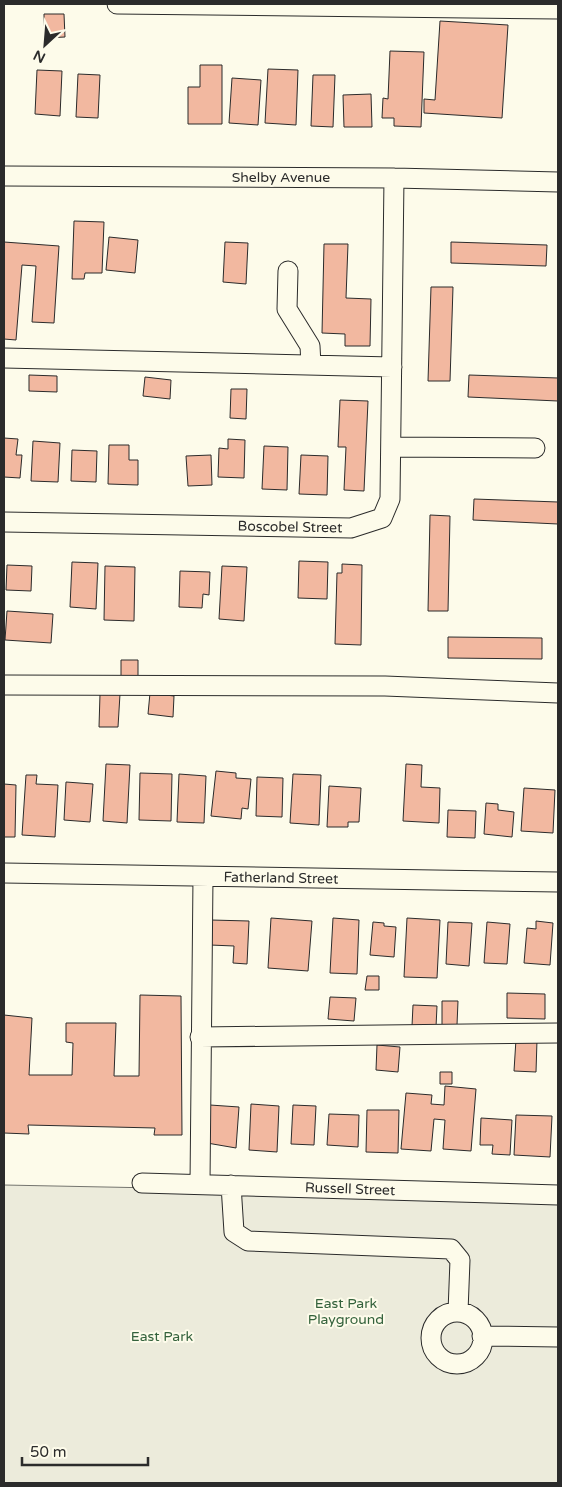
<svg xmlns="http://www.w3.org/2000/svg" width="562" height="1487" viewBox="0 0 562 1487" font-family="'Varela Round',sans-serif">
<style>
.green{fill:#ecebdb;stroke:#74746e}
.building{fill:#f2b8a0;stroke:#2b2b2b}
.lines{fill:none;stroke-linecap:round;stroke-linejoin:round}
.minor-casing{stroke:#2b2b2b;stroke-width:21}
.minor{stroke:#fdfbea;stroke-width:19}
.labels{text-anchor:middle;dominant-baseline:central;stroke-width:4;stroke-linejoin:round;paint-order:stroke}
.street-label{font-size:14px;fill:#2b2b2b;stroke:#fdfbea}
.park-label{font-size:14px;fill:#34623c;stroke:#fdfbea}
</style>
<rect width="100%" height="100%" fill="#fdfbea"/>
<path class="green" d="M4 1185 558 1196V1483H4Z"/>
<path class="building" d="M44 14H64L65 37 44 38Z
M440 21 508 25 502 118 424 113V99L435 100Z
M390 51 424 52 421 127 394 126V118H382L383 98 388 99Z
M200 65H222V124H188V87H200Z
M268 69 298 70 296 125 265 123Z
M37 70 62 71 60 116 35 114Z
M78 74 100 75 98 118 76 117Z
M313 75H335L333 127 311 126Z
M232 78 261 80 258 125 229 123Z
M371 94 372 127H344L343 95Z
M74 221 104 222 102 273H85L84 279H72Z
M109 237 138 240 135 273 106 270Z
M4 242 59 246 54 323 32 322 36 266 22 265 16 340 4 339Z
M225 242 248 243 246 284 223 282Z
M451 242 547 245 546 266 451 263Z
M324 244H348L346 298 371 299 370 346H345V334L322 333Z
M431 287H453L450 381H428Z
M29 375 57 376V392L29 391Z
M469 375 558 378V401L468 397Z
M145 377 171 380 170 399 143 396Z
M231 389H247L246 419 230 418Z
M340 400 368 401 364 491 344 490 346 447H338Z
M4 438 18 439 16 455H22L20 478 4 477Z
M228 439 245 440 244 478 218 477 219 448 228 449Z
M33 441 60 443 58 482 31 481Z
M109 445H129V460H138V485L108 484Z
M264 446 288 447 287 490 262 489Z
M72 450 97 451 96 482 71 481Z
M211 455 212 485 188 486 186 456Z
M301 455 328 456 327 495 299 494Z
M474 499 558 502V524L473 520Z
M430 515 450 516 448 611H428Z
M299 561 328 562 327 599 298 598Z
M72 562 98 563 96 609 70 607Z
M342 564 362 565 361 645 335 644 337 573H342Z
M7 565 32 566 31 591 6 590Z
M105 566 135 567 134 621 104 620Z
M222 566 247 567 244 621 219 619Z
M180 571 210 572 209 595 203 594 202 608 179 607Z
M7 611 53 614 51 643 5 640Z
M448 637 542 638V659L448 658Z
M121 660H138V679H121Z
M150 693 174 696 173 717 148 714Z
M100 694H120L118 727H99Z
M106 764 130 765 127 823 103 821Z
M406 764 422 765 421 787 440 788 439 823 403 821Z
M216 771 236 773V778L251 779 248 809 242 808 241 819 211 816Z
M140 773 172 774 171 821 139 820Z
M179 774 206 776 204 823 177 822Z
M293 774 321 775 319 825 290 823Z
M26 775H37L36 784 58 785 55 837 22 835Z
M257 777 283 778 282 817 256 816Z
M66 782 93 784 90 822 64 820Z
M4 784 16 785 15 837H4Z
M329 786 361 788 359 822H348V827H327Z
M524 788 555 790 553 833 521 831Z
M486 803 498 804V810L514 812 512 837 484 834Z
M448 810 476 811 475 838 447 837Z
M271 918 312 921 308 971 268 968Z
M333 918 359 920 357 974 330 973Z
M407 918 440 920 437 978 404 977Z
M211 920 249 921 247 964 233 963 234 946 210 945Z
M536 921 553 923 550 965 524 963 527 928 536 929Z
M373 922 384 923V926L396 927 394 957 370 955Z
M448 922 472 923 469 966 446 964Z
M487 922 510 924 507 964 484 963Z
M367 976H379V990H365Z
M507 993 545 994V1019L507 1018Z
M140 995 181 996 182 1135H154L155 1128 28 1125 29 1134 4 1133V1015L32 1018 29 1075H72L73 1043 66 1042V1023H116L114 1076H139Z
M330 997 356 998 354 1021 328 1019Z
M442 1001H458L457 1025H442Z
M413 1005 437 1006 436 1027 412 1026Z
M516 1039 537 1040 536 1072 514 1071Z
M377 1045 400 1047 398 1072 376 1070Z
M440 1072H452V1084H440Z
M445 1086 476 1089 471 1151 443 1149 445 1120 434 1119 431 1151 401 1149 406 1093 432 1095 431 1104 444 1105Z
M251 1104 279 1106 277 1152 249 1150Z
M210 1105 239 1107 236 1148 207 1143Z
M293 1105 316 1106 314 1145 291 1144Z
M367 1110H399L398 1153 366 1152Z
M329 1114 359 1115 358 1147 327 1145Z
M516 1115 552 1116 550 1157 514 1155Z
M481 1118 512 1120 510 1155 492 1154 493 1145H480Z"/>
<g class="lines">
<defs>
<path id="minor" d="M117 4 558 9
M4 176 394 178 558 182
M288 271 287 309 310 346 311 365
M4 358 392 367
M391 447 535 448
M4 522 351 528 382 518 390 499 394 178
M4 685 385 686 558 693
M4 873 558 882
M200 1037 558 1033
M142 1183 558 1195
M200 1184 203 877
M231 1185 234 1232 248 1241 451 1249 460 1260 458 1312
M431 1338a26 26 0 1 1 52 0a26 26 0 1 1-52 0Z
M482 1336 558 1337"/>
</defs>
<use href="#minor" class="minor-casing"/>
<use href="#minor" class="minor"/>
</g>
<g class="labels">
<g class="street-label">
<text x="281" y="177">Shelby Avenue</text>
<text transform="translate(290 527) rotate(1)">Boscobel Street</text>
<text transform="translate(281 878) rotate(1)">Fatherland Street</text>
<text transform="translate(350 1189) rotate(2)">Russell Street</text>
</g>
<g class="park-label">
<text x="346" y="1303">East Park<tspan x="346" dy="16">Playground</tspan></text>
<text x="162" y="1336">East Park</text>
</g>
</g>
<rect width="562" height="1487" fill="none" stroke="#2b2b2b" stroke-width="10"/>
<g transform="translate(45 45) rotate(206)" stroke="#fdfbea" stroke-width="4" paint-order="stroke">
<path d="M0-4L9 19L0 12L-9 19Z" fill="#2b2b2b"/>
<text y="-8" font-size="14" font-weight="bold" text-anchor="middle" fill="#2b2b2b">N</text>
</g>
<path d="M22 1457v8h126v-8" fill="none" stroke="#2b2b2b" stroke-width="2.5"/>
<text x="30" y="1457" font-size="15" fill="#2b2b2b" stroke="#fdfbea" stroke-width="4" paint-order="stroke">50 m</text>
</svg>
